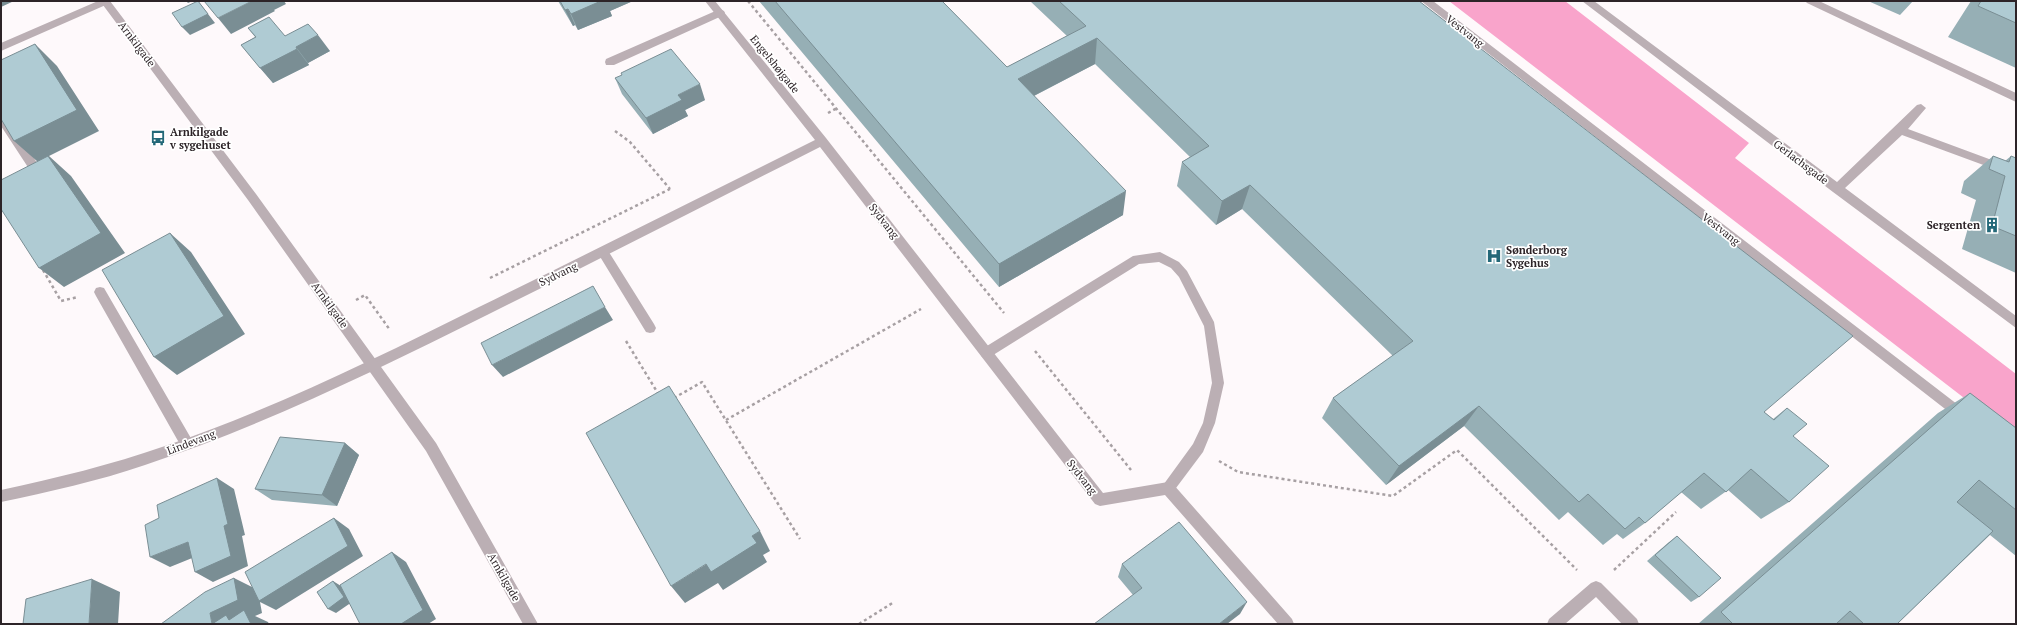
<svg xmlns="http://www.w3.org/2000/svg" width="2017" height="625" viewBox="0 0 2017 625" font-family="'PT Serif',serif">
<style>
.forest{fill:#f9a4cb}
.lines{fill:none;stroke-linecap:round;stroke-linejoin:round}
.path{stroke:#a7a0a3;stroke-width:2.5;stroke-dasharray:3 3;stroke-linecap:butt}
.service{fill:#bbafb4;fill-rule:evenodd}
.minor{fill:#bbafb4;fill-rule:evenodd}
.tertiary{fill:#bbafb4;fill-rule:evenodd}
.wall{fill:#96afb5}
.shaded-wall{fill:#7a8e94}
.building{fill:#afcbd3;stroke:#7a8e94}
.labels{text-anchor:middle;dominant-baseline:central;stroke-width:3.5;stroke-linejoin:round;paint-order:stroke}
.street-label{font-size:11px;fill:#2d2428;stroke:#fff}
.poi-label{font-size:11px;font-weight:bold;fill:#2d2428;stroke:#fff;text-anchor:start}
</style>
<rect width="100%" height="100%" fill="#fef9fb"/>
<path class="forest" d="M1449 1H1565L1749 143 1735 158 2016 374V438Z"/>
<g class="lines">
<path class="path" d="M748 1 1004 313
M828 113 837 108
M615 131 630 142 670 189
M43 270 61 301 78 297
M490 278 670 189
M356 300 365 295 390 330
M626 341 659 395
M1035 351 1131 470
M674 398 702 382 800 539
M726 420 921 309
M1219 461 1238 472 1393 496 1457 450 1577 570
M1614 570 1676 512
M859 624 894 602"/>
<path class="service" d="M1582 1H1594L1837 182 1917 105 1921 104 1926 108 1908 129 2016 169V177L1902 135 1845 188 2016 316V328L1833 192Z
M1805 1H1819L2016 93V102L1807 3Z
M720 9 724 11 725 13 724 15 614 65H606L605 62 606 59Z
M1 113 5 114 45 175 47 178 45 181H37L1 126Z
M603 247 607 249 654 324 656 328 654 332 650 333 646 332 599 255 597 252 599 249Z
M1160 252 1179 262 1187 271 1214 322 1224 383 1215 423 1203 452 1173 492 1168 494 1163 492 1161 488 1193 444 1203 423 1212 383 1204 326 1179 277 1171 268 1159 262 1139 264 990 357 986 358 982 357 980 353 982 349 1133 256Z
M100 287 104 288 192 440 193 444 192 448 187 450 182 448 96 296 94 292 96 288Z"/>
<path class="minor" d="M98 1 110 2 108 4 1 51V43Z
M705 1H715L826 138 1103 493 1168 482 1173 484 1292 619 1294 624H1278L1165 495 1100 506 1095 504 820 147C709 203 598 260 487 315 376 370 263 426 145 465 98 481 49 492 1 502V490C56 478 111 465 165 446 273 409 377 358 479 307 591 252 703 196 815 140Z
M1421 1H1433L1966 411 1968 415 1966 419 1962 421 1958 419Z
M1596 581 1601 583 1637 619 1639 624H1622L1596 597 1565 624H1547L1549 619 1591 583Z"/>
<path class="tertiary" d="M100 1H110L256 194 436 443 538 624H523L426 451 248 200Z"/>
</g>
<path class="wall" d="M558 1H633L610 11 612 16 578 30 575 25 573 26Z
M759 1H942L1007 67 1067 36 1030 1H1419L1764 412 1773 419 1787 408 1793 436 1789 502 1761 519 1728 490 1701 509 1681 492 1645 523 1623 539 1617 534 1603 545 1568 512 1559 520 1464 426 1386 485 1322 418 1333 398 1393 356 1242 209 1216 225 1177 186 1182 162 1190 157 1095 64 1034 96 1123 215 999 287Z
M1868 1H1913L1900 15Z
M1971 1H2016V68L1948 37Z
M248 28 285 36 330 51 308 63 309 65 273 83 241 45 255 37Z
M615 78 705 100 685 110 688 116 653 134 622 94Z
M1993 156 2005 161 2011 156 2016 158V273L1962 249 1976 200 1961 193 1964 181Z
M1970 393 2016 428V556L1990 535 1897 624H1698L1938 413Z
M345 443 359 455 337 506 272 500 255 489Z
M1677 536 1699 597 1691 602 1647 561 1669 542Z
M1122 564 1240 614 1133 595 1118 577Z"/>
<path class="shaded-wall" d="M1 1H14L1 7Z
M186 1H193L188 3Z
M198 1 215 23 190 35 182 27Z
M252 1H284L286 4 274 10 275 11 231 34 218 18Z
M601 1H633L610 11 612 16 578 30 571 14Z
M568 9 575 25 573 26 565 10Z
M318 35 330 51 308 63 296 47Z
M1097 38 1095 64 1018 104V79Z
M35 44 57 66 99 131 49 156 71 176 125 253 64 287 39 268 38 162 14 141Z
M297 49 309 65 273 83 260 68Z
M700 84 705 100 685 110 688 116 653 134 646 118 678 95Z
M1250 185 1242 209 1216 225 1222 201Z
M1126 191 1123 215 999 287V264Z
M170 233 191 252 245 334 177 375 154 357Z
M605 307 613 320 503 377 492 365Z
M1479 406 1464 426 1386 485 1399 466Z
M345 443 359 455 337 506 322 495Z
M217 478 234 489 245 535 242 536 248 566 213 582 195 572 224 526Z
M334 518 349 529 363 556 276 610 260 602 262 613 255 616 268 622 269 624H212L210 613 234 578 258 590Z
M760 531 770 551 763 555 767 562 723 590 718 583 685 603 671 586Z
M188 542 207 552 170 567 150 557Z
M392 552 406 562 436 619 428 624H401Z
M92 579 120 592 118 624H89Z
M333 581 341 586 352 602 336 613 328 609Z
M1247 602 1240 614 1227 624H1219Z"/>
<path class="building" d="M198 1 208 14 182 27 172 13Z
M204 1H252L218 18Z
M560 1H601L571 14 568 9 565 10Z
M775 1H942L1007 67 1086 26 1059 1H1419L1853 336 1764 412 1774 420 1787 408 1807 424 1793 436 1829 466 1789 502 1751 469 1726 492 1704 473 1645 523 1639 517 1625 529 1588 494 1579 502 1479 406 1399 466 1333 398 1413 341 1250 185 1222 201 1182 162 1209 146 1097 38 1018 79 1126 191 999 264Z
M1981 1H2016V23L1978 6Z
M269 17 285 36 308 24 318 35 296 47 297 49 260 68 241 45 256 37 248 28Z
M35 44 77 110 14 141 1 119V60Z
M671 49 700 84 678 95 682 100 646 118 615 78 622 75 621 73Z
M48 156 101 233 39 268 1 209V180Z
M1993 156 2009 162 2011 156 2016 158V236L1992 226 2005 176 1989 169Z
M170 233 224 316 154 357 102 270Z
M593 286 605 307 492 365 481 343Z
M669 386 760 531 752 536 757 543 711 572 706 564 671 586 586 433Z
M1970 393 2016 428V510L1979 480 1957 502 1993 531 1897 624H1864L1850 611 1836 624H1733L1721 612Z
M280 437 345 443 322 495 255 489Z
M217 478 228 524 224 526 231 556 195 572 188 542 150 557 145 525 159 518 157 505Z
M334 518 348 546 259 601 245 572Z
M1179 522 1247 602 1219 624H1094L1142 588 1122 564Z
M1677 536 1721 578 1699 597 1655 555Z
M392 552 423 610 401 624H360L340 585Z
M234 578 238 600 210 613 212 624H161L205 592Z
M92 579 89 624H23L26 599Z
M333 581 344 597 328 609 317 592Z
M244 610 251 624H212L226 615 229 620Z"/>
<defs>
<symbol id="bus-bare" viewBox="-9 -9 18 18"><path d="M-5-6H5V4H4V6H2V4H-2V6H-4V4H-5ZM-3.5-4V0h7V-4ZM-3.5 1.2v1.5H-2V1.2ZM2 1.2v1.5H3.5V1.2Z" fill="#236878" stroke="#fff" stroke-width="2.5" paint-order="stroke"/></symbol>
<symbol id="building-bare" viewBox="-9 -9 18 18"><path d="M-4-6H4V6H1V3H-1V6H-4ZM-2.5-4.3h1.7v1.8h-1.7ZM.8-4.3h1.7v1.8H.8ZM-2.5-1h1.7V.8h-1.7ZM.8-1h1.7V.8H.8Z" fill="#236878" stroke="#fff" stroke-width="2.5" paint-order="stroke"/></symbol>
<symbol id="hospital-bare" viewBox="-9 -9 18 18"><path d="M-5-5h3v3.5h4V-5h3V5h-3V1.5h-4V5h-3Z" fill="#236878" stroke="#fff" stroke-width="2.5" paint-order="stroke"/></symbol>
</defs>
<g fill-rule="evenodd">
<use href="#bus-bare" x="147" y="127" width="22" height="22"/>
<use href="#building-bare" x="1981" y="214" width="22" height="22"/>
<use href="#hospital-bare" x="1483" y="245" width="22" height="22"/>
</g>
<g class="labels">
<g class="street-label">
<text transform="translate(1465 31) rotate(38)">Vestvang</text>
<text transform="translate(137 44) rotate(53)">Arnkilgade</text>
<text transform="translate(775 64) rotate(51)">Engelshøjgade</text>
<text transform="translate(1801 162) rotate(37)">Gerlachsgade</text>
<text transform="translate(884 221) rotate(52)">Sydvang</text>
<text transform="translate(1721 229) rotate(38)">Vestvang</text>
<text transform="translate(558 274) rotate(-26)">Sydvang</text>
<text transform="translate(330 305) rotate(54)">Arnkilgade</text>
<text transform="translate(191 442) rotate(-21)">Lindevang</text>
<text transform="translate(1082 477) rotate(52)">Sydvang</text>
<text transform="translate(504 577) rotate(60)">Arnkilgade</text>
</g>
<g class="poi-label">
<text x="170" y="132">Arnkilgade<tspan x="170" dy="13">v sygehuset</tspan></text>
<text x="1980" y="225" text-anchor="end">Sergenten</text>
<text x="1506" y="250">Sønderborg<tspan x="1506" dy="13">Sygehus</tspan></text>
</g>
</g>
<rect width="2017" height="625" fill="none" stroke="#2d2428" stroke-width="4"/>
</svg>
